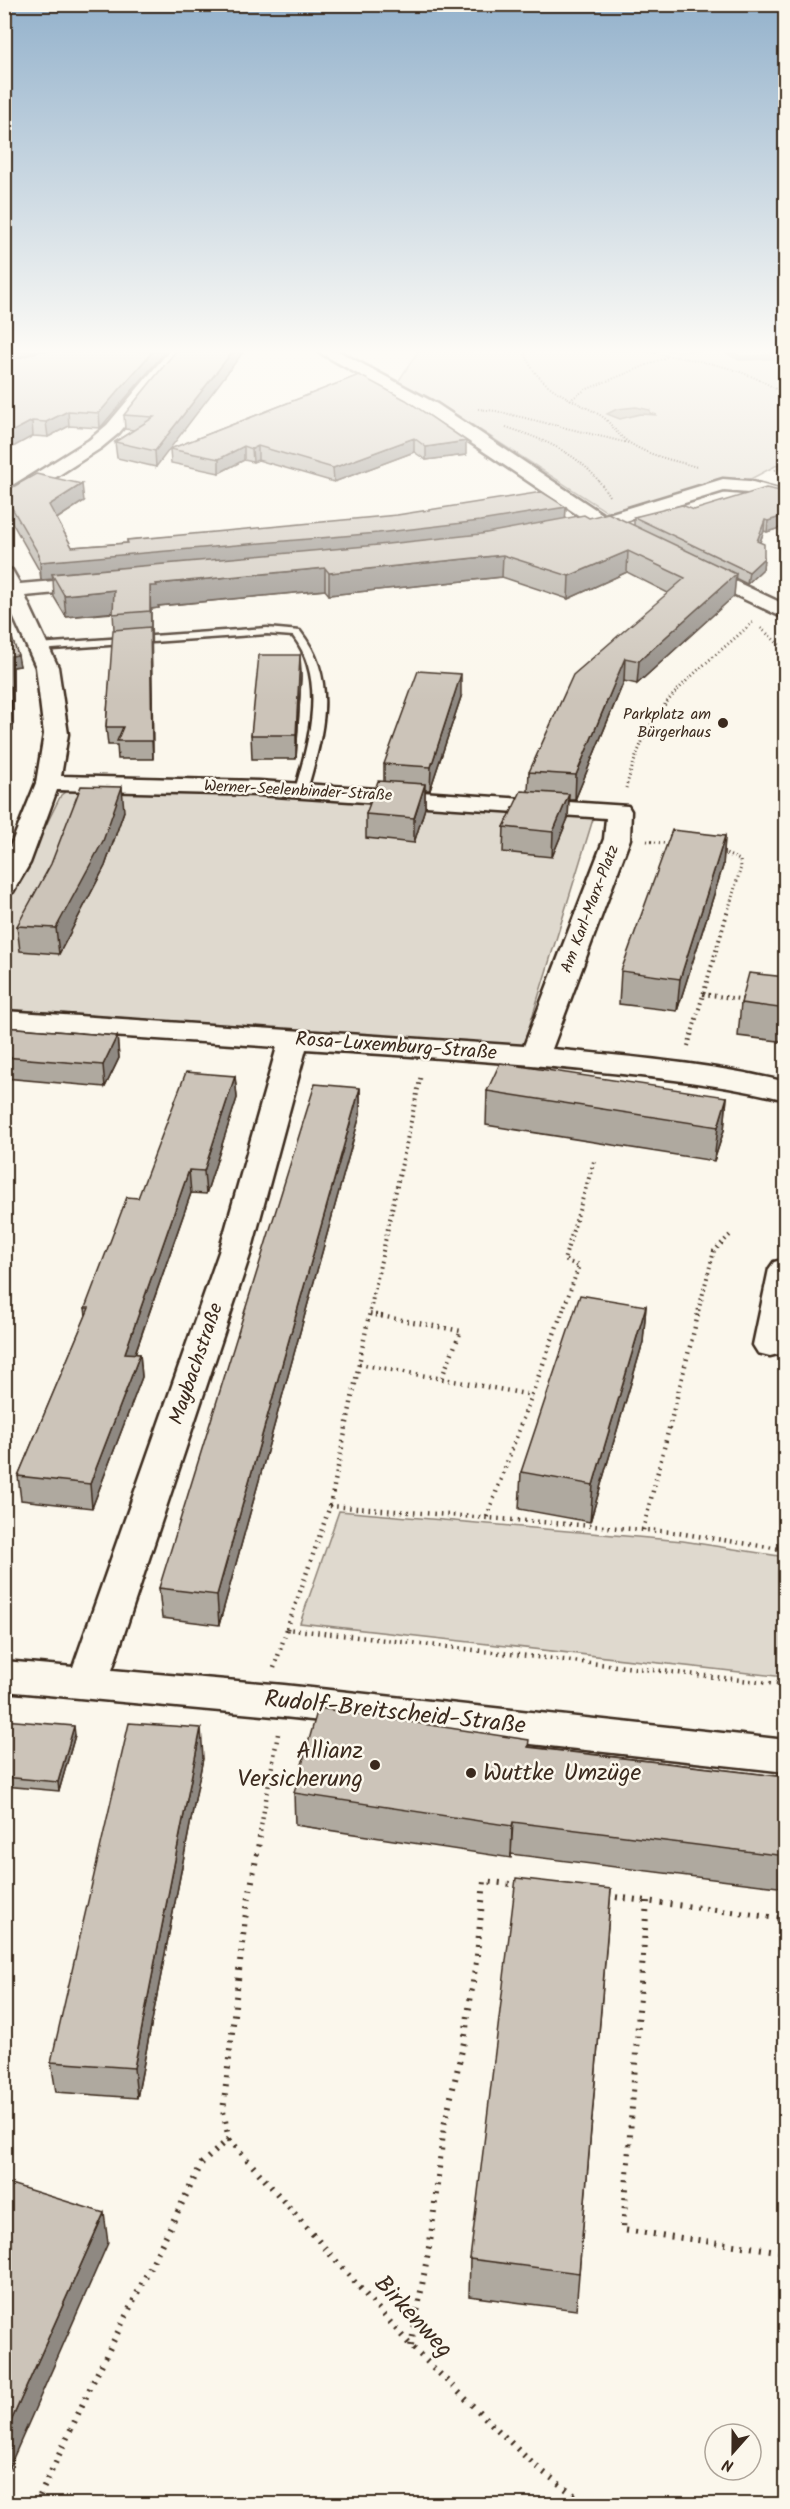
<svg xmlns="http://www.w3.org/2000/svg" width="790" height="2509" viewBox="0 0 790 2509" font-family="Kalam,sans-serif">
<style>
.green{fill:#dfd9ce;stroke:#8d8276;stroke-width:1.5}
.water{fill:#b6aea2;stroke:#85796d;stroke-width:1.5}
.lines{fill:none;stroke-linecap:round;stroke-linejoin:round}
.stream{stroke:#85796d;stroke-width:6}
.lane-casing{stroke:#3b2a1e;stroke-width:5}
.street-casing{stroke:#3b2a1e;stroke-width:5}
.secondary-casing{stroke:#3b2a1e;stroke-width:5}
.path-far4{stroke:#3b2a1e;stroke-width:2;stroke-dasharray:1 2;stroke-linecap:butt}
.path-far3{stroke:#3b2a1e;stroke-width:3;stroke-dasharray:1 3;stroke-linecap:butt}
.path-far2{stroke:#3b2a1e;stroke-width:4;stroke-dasharray:1.5 4;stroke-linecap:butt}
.path-far1{stroke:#3b2a1e;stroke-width:4.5;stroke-dasharray:1.5 5;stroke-linecap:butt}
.path{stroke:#3b2a1e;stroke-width:6;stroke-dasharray:2 7;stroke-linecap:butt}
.lane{fill:#fbf7ec;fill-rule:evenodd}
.street{fill:#fbf7ec;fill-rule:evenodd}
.secondary{fill:#fbf7ec;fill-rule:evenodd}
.wall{fill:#afa99f;stroke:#3b2a1e;stroke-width:1.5}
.shaded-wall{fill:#8f8982;stroke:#3b2a1e;stroke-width:1.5}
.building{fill:#ccc4b9;stroke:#3b2a1e;stroke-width:1.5}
.poi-dot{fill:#3b2a1e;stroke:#fbf7ec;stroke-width:2}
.labels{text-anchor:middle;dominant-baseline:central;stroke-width:5;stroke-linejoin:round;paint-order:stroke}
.far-poi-label{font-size:16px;fill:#3b2a1e;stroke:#fbf7ec;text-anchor:end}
.far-street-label{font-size:16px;fill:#3b2a1e;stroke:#fbf7ec}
.street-label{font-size:20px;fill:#3b2a1e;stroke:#fbf7ec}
.near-street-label{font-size:24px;fill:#3b2a1e;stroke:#fbf7ec}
.near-poi-label{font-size:24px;fill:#3b2a1e;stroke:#fbf7ec;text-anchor:end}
</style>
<rect width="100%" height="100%" fill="#fbf7ec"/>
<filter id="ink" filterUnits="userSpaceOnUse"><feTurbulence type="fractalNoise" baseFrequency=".0167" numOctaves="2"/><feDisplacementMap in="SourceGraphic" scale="12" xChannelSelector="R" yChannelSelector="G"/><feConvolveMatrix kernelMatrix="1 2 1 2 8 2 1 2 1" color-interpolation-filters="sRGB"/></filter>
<g filter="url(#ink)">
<path class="green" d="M418 351H785V461L739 485 618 519 432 399 398 382Z
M68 790 261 794 594 816 523 1047 5 1009 4 910 61 795Z
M339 1511 683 1541 785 1557V1677L300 1623Z"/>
<path class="water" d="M636 407 650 410V413L657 415 640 414 620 419 607 414 617 409Z"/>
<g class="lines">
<path class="stream" d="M727 351 740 358 786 356"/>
<defs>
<path id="lane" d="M267 628 300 631C339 680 323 734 307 790L301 794 295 790C309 741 327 680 293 636L267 634 38 650 33 647 38 644Z"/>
<path id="street" d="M723 479 749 481 786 491V502L748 493 724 491 583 534H569L566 530 569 526Z
M4 568 12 570 20 584 99 577 106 579 109 583 106 587 99 589 25 596 58 667 68 734 61 776 259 781 628 806 631 811 630 839 552 1049C631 1057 709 1063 786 1082V1100C725 1085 663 1078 601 1072 503 1061 404 1056 306 1049L251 1252 112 1670 284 1685 786 1740V1772L284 1717 4 1691V1661L73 1667 219 1252 277 1047 4 1029V1011L524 1046 604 839 606 818 259 795 57 790 30 863 13 892 4 894V862L36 783 44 734 36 667 4 596Z
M786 1259V1348L782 1353 770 1356 758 1353 753 1345 769 1269 774 1262Z"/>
<path id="secondary" d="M169 351H186L119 433 101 448 11 506 4 508V493L89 440 107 425Z
M317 351H338L437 404 610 519 641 534 644 538 641 542H627L596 527 425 412Z
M694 562 786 605V619L687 572 684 568 687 564Z"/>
</defs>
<use href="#lane" class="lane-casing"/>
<use href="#street" class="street-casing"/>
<use href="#secondary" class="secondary-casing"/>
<path class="path-far4" d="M524 351C536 388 569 397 600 415 610 421 614 431 623 438 643 455 673 460 697 467
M640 351C692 360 743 364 786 396
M570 400 585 390 667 357
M478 409 496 411 628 443
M506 427C548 441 586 456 609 496
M775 470 786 465"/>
<path class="path-far3" d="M761 628 786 651
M626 788C632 766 640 743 652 723 676 683 720 653 754 621
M647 841 670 844
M719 851 740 860 741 867 728 911"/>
<path class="path-far2" d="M703 994 746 1000
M688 1046 728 910
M370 1314 383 1316
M369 1316 421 1075
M561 1316 579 1266 564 1260 595 1158
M697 1316 714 1251 731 1234"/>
<path class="path-far1" d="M375 1315 461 1331 441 1379
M359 1364 532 1395
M330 1506 369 1315
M487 1517 561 1315
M643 1530 698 1315
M287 1629 330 1506 672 1532 786 1550
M274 1668 287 1629 786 1685
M259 1838 278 1734"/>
<path class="path" d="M607 1896 786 1919
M647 1901 623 2230 786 2252
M229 2139 411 2346 534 2465 586 2504
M411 2346 431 2236 444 2126 464 2042 477 1955 484 1881 519 1885
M36 2504 93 2382 202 2163 229 2139 223 2111 245 1919 260 1837"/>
<use href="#lane" class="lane"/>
<use href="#street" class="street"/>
<use href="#secondary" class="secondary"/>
</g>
<path class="wall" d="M166 351 100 428 69 426 48 437 33 436 4 363Z
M176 351 156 467 117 458 115 442 134 430 125 429 124 415Z
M359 375 466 455 426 460 414 452 334 482 258 460 253 462 244 460 219 473 171 463 170 449Z
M4 492 84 501 57 519 72 547 127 543V540L566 507 565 519 589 518 634 526V517L694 510 786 492V526L767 532 764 531 760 542 764 558 763 569 747 584 735 578 734 596 637 684 624 681 575 800H569L568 818 552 857 503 852 504 827 528 791 529 772 668 593 627 572 568 599 502 577 329 595 325 590 158 606 159 608 151 609 153 759H118L117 745H108L106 727 114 630 113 613 66 617 54 597 53 579 41 580 40 572 5 510Z
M4 616 20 666 13 667V730L4 731Z
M300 655 301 677 296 759H252L251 735Z
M461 697 430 790H425V808L414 843 366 838V814L384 782V764Z
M124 811 105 866 59 954 20 951 17 926Z
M725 836 723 866 677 1011 619 1004 621 971Z
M786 977V1042L738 1036 741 1003Z
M4 1027 117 1036 119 1058 105 1087 4 1078Z
M235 1076 237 1098 206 1194 191 1193 135 1354H140L142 1377 92 1508 21 1500 18 1476 86 1316 85 1308 138 1198Z
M360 1088V1115L219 1625 162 1618 159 1588Z
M487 1091 727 1097 724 1130 714 1161 486 1125Z
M646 1306 643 1342 590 1522 519 1509 521 1472Z
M4 1720 75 1735 59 1791 4 1786Z
M529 1747 786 1777V1888L511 1854V1858L295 1825 294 1793Z
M203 1758 137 2098 56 2092 51 2062Z
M611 1889 576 2310 469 2296 470 2259Z"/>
<path class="shaded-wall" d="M4 351H38L4 362Z
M153 351H166L100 428 99 413Z
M233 351H244L156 467 155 451Z
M68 411 69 426 48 437 46 422Z
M32 421 33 436 4 452V436Z
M414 438V452L334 482 333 468Z
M466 441V455L426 460V447Z
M244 446V460L219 473V459Z
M258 446V460L253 462 252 449Z
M11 480 12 486 4 491V485Z
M82 484 84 501 50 523 49 505Z
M566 507 565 525 480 539 52 574 53 579 41 580 40 562Z
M786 515V526L767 532 768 521Z
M765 520 764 531 756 552 757 541Z
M628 551 627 572 568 599 569 576Z
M503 555 502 577 329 595V573Z
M764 558 763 569 747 584 749 572Z
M325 568V590L158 606 159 608 151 609V634L150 586 156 584Z
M736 574 734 596 637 684 639 661Z
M114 590 116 612 66 617 64 595Z
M150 627 151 644 153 759 152 741Z
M18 655 20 666 13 667V730L12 718 11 656Z
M300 655 301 677 296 759V735Z
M625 658 624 681 575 800 576 775Z
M461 674V697L430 790 431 767Z
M425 784V808L414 843V818Z
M122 787 124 811 105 866 59 954 56 928Z
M569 794 568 818 552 857 553 832Z
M725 836 723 866 677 1011 680 979Z
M117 1036 119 1058 105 1087 103 1065Z
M235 1076 237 1098 206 1194 204 1171Z
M360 1088V1115L219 1625 217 1595Z
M727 1097 724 1130 714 1161 718 1127Z
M189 1170 191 1193 127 1376 125 1353Z
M646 1306 643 1342 590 1522 593 1485Z
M140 1354 142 1377 92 1508 90 1484Z
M74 1726 75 1735 59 1791 58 1782Z
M201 1728 203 1758 137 2098 134 2068Z
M513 1822 511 1854V1858L512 1826Z
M104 2213 108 2243 4 2479V2437Z"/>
<path class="building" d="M40 351H153L99 413 68 411 46 422 32 421 4 436V363Z
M176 351H233L155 451 115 442 154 417 124 415Z
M359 375 406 400 466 441 426 447 414 438 333 468 258 446 252 449 244 446 219 459 170 449Z
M36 474 82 484 49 505 72 547 128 543 127 540 397 515 542 492 566 507 480 521 378 533 40 562 39 555 4 494V492Z
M4 478 11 480 4 485Z
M766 488 786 492V515L768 521 765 520 757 541 764 544V558L749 572 634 517 682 505 694 510Z
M608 513 736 574 639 661 625 658 576 775 529 772 573 675 685 578 628 551 569 576 503 555 329 573 325 568 156 584 157 586H150V611L113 614 114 590 64 595 52 574 378 545 481 534 584 515 589 518Z
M4 616 18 655 11 656 12 718 4 719Z
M150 627 152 741H117L123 727H106L113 630Z
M259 655H300L296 735H251Z
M418 671 461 674 431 767 384 764Z
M378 781 425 784 414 818 366 814Z
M81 786 122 787 103 841 56 928 17 926 51 864Z
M521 791 569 794 553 832 504 827Z
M672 830 725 836 680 979 621 971Z
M749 973 786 977V1009L741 1003Z
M4 1027 117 1036 103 1065 4 1057Z
M500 1063 727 1097 718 1127 487 1091Z
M186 1072 235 1076 204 1171 189 1170 125 1353 140 1354 90 1484 18 1476 89 1308H85L127 1197 138 1198Z
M315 1084 360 1088 217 1595 159 1588Z
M580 1295 646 1306 593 1485 521 1472Z
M318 1708 529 1740 528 1747 786 1777V1856L513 1822 512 1826 294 1793Z
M4 1720 74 1726 58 1782 4 1777Z
M129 1723 201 1728 134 2068 51 2062Z
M516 1878 611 1889 579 2273 470 2259Z
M4 2182 104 2213 4 2437Z"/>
</g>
<linearGradient id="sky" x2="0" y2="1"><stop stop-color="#94b2cc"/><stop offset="0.5" stop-color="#fdfbf6"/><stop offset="1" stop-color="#fdfbf6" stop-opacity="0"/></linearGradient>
<rect width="790" height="703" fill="url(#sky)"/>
<g class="poi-dot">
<circle cx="723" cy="723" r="6"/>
<circle cx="375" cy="1765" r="6"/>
<circle cx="471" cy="1773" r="6"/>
</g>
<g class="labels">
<g class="far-poi-label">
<text x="711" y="714">Parkplatz am<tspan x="711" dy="18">Bürgerhaus</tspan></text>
</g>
<g class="far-street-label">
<text transform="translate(298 791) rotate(3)">Werner-Seelenbinder-Straße</text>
<text transform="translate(590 909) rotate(-69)">Am Karl-Marx-Platz</text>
</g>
<g class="street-label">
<text transform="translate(396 1047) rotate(4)">Rosa-Luxemburg-Straße</text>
<text transform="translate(197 1364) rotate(-71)">Maybachstraße</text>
</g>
<g class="near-street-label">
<text transform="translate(395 1713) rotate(6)">Rudolf-Breitscheid-Straße</text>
<text transform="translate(413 2317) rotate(47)">Birkenweg</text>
</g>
<g class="near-poi-label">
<text x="363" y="1751">Allianz<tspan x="363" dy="28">Versicherung</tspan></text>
<text x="483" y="1773" text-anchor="start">Wuttke Umzüge</text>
</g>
</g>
<rect width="790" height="2509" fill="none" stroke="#fbf7ec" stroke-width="24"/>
<rect x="12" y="12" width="766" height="2485" fill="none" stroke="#3b2a1e" stroke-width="2" filter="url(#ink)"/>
<g transform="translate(733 2452) rotate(201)"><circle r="28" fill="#fbf7ec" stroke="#aea59a" stroke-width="1.5"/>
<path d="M0-4.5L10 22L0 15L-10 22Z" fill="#3b2a1e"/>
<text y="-9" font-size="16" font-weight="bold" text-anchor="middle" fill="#3b2a1e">N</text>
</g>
</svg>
